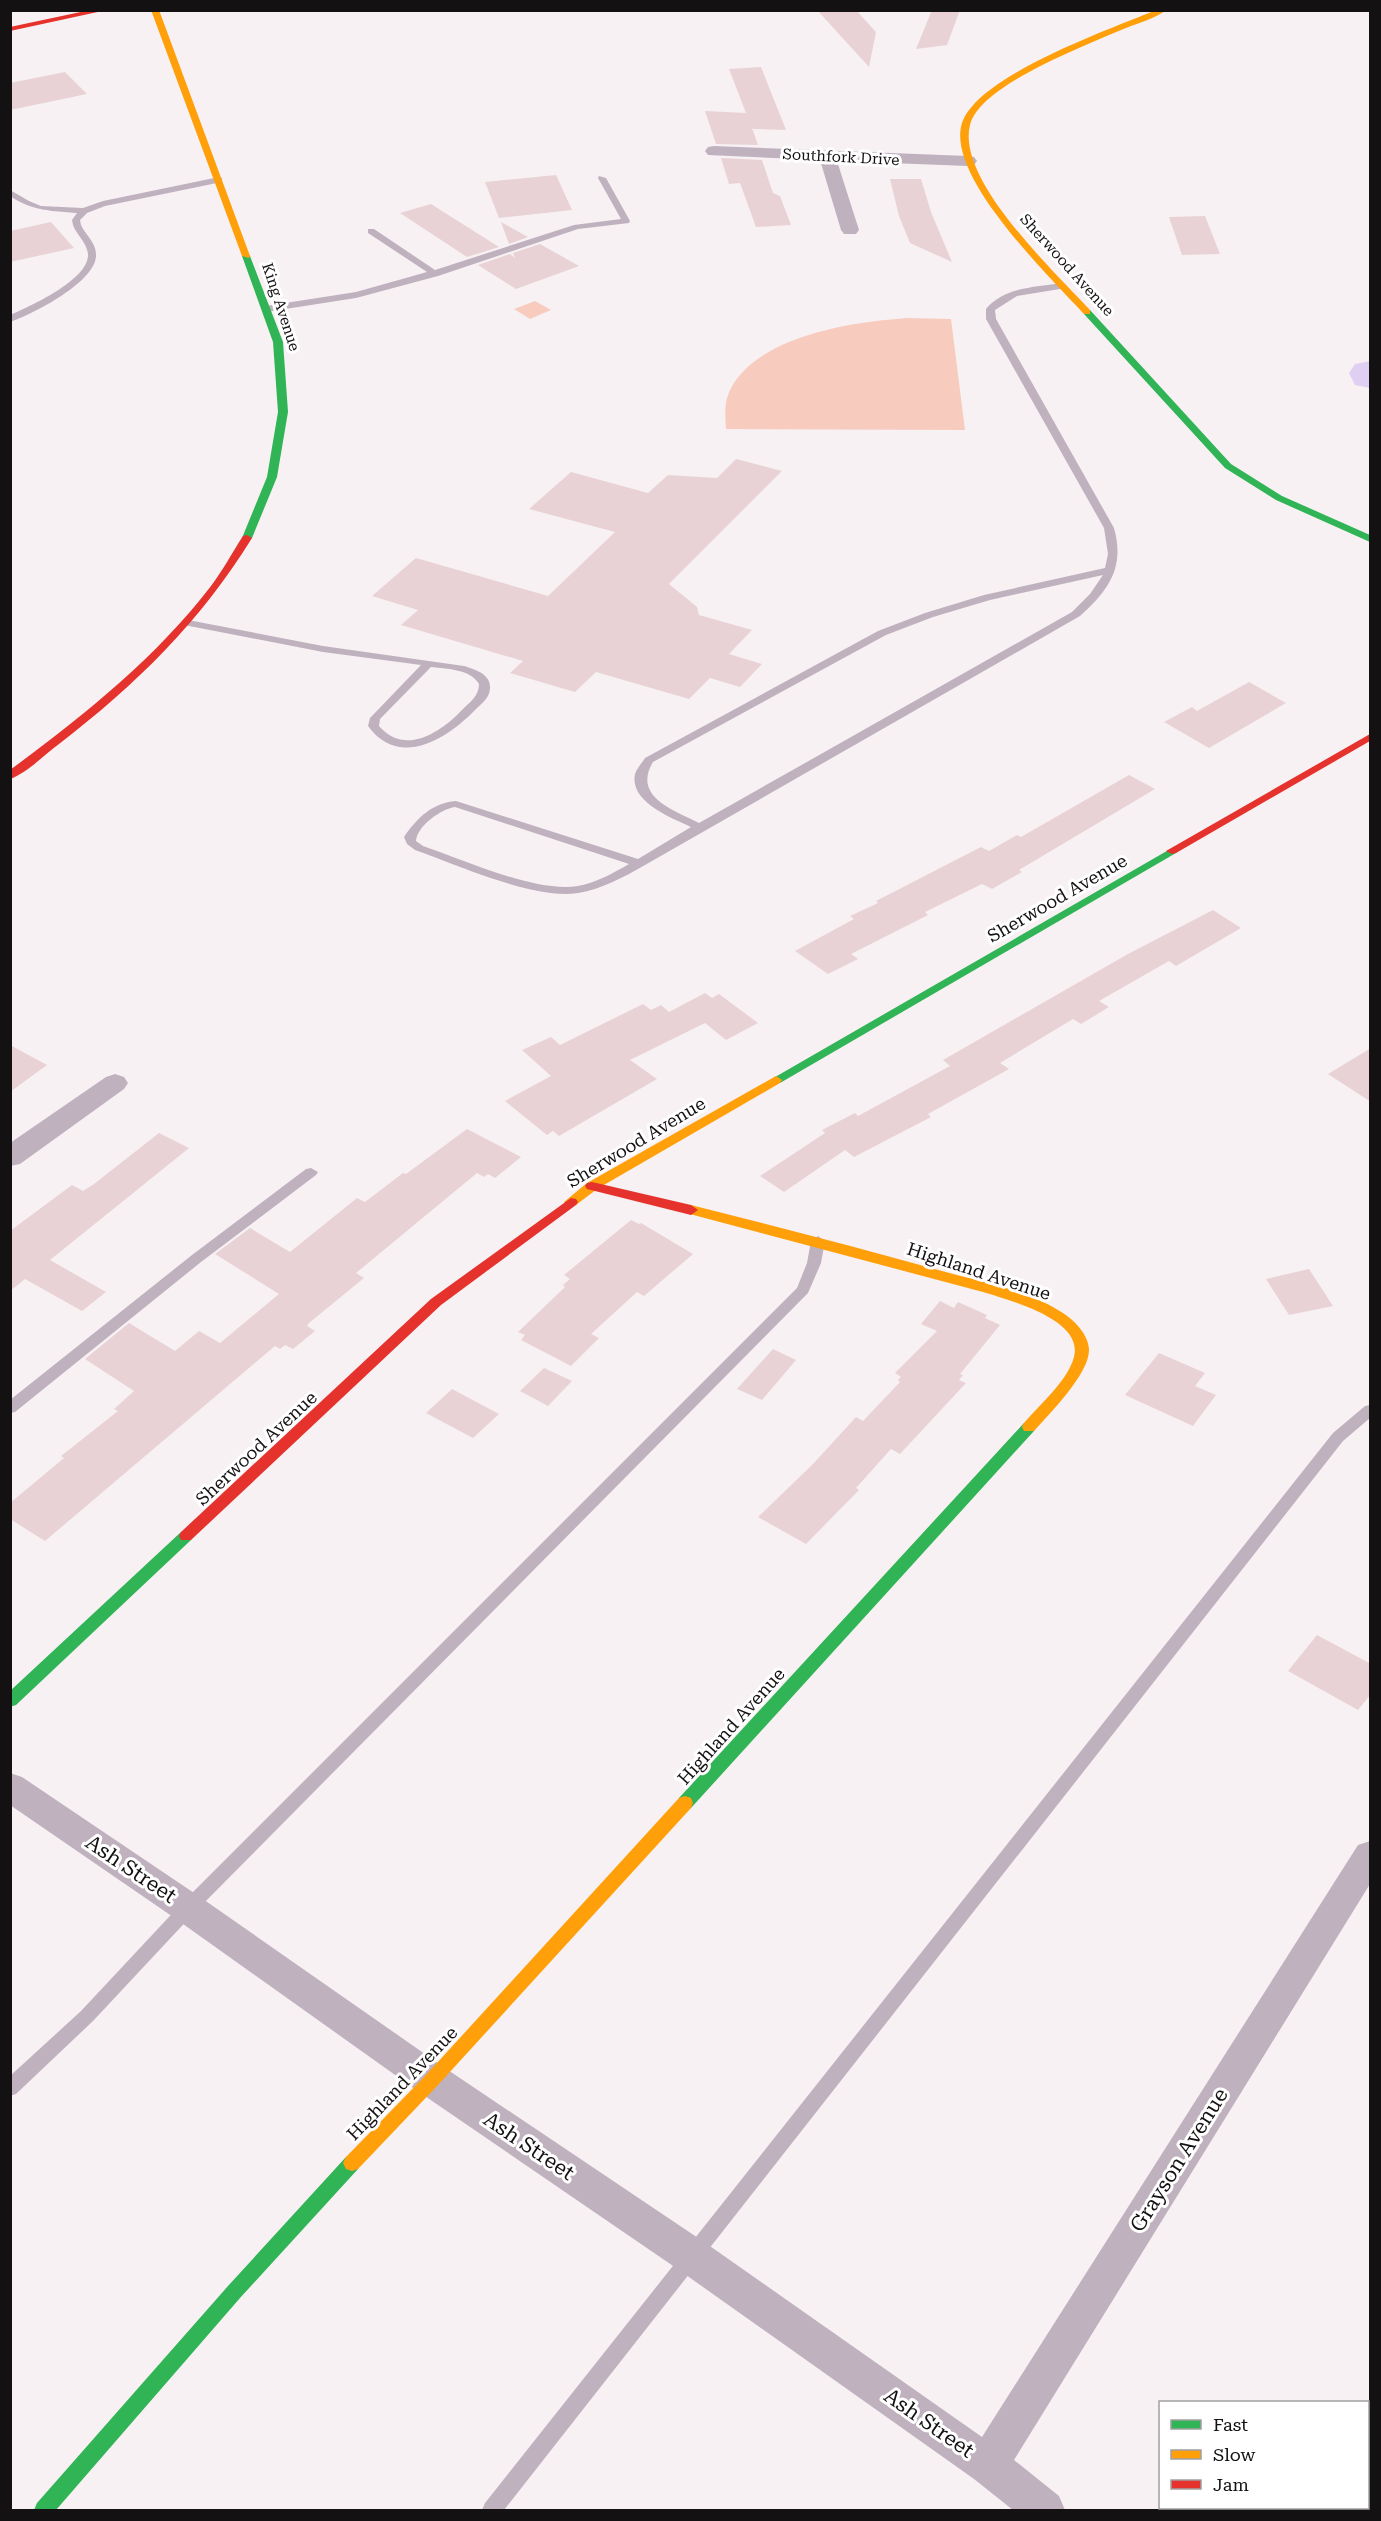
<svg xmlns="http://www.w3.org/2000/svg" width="1381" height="2521" viewBox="0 0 1381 2521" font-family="'Roboto Serif',serif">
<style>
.green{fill:#f8cbbf}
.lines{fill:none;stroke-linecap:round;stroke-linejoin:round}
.river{fill:#decff3;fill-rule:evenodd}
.building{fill:#e9d2d5}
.lane{fill:#c0b1bf;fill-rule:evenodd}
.street{fill:#c0b1bf;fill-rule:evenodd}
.fast{fill:#30b455;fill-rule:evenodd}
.slow{fill:#ff9f0a;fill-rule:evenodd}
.jam{fill:#e5322d;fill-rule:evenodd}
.labels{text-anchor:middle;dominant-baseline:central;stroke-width:6;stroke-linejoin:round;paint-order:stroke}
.far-street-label{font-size:15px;fill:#141112;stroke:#fff}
.street-label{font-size:18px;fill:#141112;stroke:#fff}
.near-street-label{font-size:21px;fill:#141112;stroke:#fff}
</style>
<rect width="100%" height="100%" fill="#f7f1f4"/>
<path class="green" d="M535 301 551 310 530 319 514 309Z
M907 318 951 319 965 430 726 429C725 415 724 401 731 388 760 335 853 322 907 318Z"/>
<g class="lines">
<path class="river" d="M1370 361V388L1355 385 1349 373 1355 364Z"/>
</g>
<path class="building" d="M817 10H856L876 32 869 67Z
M932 10H960L947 45 916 49Z
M761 67 786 130 753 129 751 125 758 145 716 144 705 111 746 113 729 69Z
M65 72 87 94 10 110V83Z
M721 158 762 160 773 193 780 196 791 225 756 227 740 183 729 184Z
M556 175 572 210 499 218 485 182Z
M890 179H921L931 212 952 262 910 243 899 216Z
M431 204 499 247 467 257 400 213Z
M1205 216 1220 254 1182 255 1169 217Z
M51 222 74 248 10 262V231Z
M501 222 528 237 509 244Z
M540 244 579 266 516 289 478 265 510 254 515 258 513 253Z
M736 459 782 471 669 584 697 607 699 615 752 630 729 654 762 664 740 687 710 678 689 699 596 672 575 692 510 673 523 661 401 625 418 610 372 596 416 558 548 596 615 532 529 509 571 472 648 493 668 475 717 478Z
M1249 682 1286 703 1209 748 1164 722 1192 707 1197 711Z
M1129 775 1155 789 1019 870 1022 872 992 889 982 884 925 912 928 915 851 954 858 959 828 974 795 951 854 919 850 916 878 903 876 901 981 847 989 851 1017 835 1021 837Z
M1213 910 1241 928 1176 966 1169 961 1099 1001 1109 1007 1081 1024 1073 1019 1000 1063 1009 1069 928 1114 931 1117 854 1157 845 1150 784 1192 760 1176 825 1133 822 1130 855 1113 858 1116 950 1066 943 1060 1128 954Z
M705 993 712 998 719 994 758 1023 726 1040 705 1023 630 1060 657 1079 559 1136 553 1131 547 1135 505 1101 551 1076 522 1050 551 1037 560 1045 643 1004 651 1010 661 1005 669 1012Z
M10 1045 47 1065 10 1092Z
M1371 1048V1102L1328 1074Z
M467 1129 521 1157 495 1178 488 1174 484 1177 477 1173 356 1273 364 1278 309 1323 307 1326 315 1331 293 1349 285 1345 280 1349 275 1346 45 1541 10 1519V1503L64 1458 61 1456 118 1411 114 1409 134 1391 85 1359 129 1323 175 1351 199 1331 220 1343 279 1294 215 1254 250 1228 290 1252 357 1198 365 1202 403 1173 406 1174Z
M159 1133 189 1148 50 1260 106 1292 82 1311 25 1279 10 1291V1231L72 1185 83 1191 94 1184Z
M631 1220 639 1224 641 1223 693 1254 644 1296 637 1292 591 1334 599 1338 571 1366 521 1340 525 1335 518 1332 565 1287 563 1285 570 1279 564 1275Z
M1309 1269 1333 1306 1289 1315 1266 1279Z
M940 1301 954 1308 958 1302 987 1315 985 1318 1000 1325 960 1374 963 1375 959 1380 966 1383 900 1454 891 1449 856 1488 859 1490 806 1544 758 1517 813 1464 856 1417 863 1421 900 1382 898 1380 901 1377 895 1373 937 1331 921 1324Z
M773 1349 796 1360 762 1400 737 1389Z
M1159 1353 1205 1373 1195 1386 1216 1395 1193 1426 1125 1395Z
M544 1368 572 1381 548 1406 520 1391Z
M452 1389 499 1414 473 1438 426 1413Z
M1317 1635 1371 1664V1694L1358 1710 1288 1671Z"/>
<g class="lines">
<path class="lane" d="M599 176 606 178 630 221 629 223 578 229 438 276 356 298 266 312 262 309 266 306 356 292 427 272 368 233V229H374L435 270 574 225 621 219 598 178Z
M219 177 222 178V182L105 206 87 213 80 220 81 225C85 234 96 243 96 254 98 281 33 314 10 322V315C30 306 89 280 88 254 87 243 76 234 73 225L72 220 77 213C52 211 32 211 10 196V190L29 201 41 206 83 208 103 201Z
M1063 283 1067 286 1066 288 1017 296 995 310 996 319 1114 528C1125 567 1109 590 1080 616L645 865C624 877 602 889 578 893 534 900 458 865 415 850L407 844 404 837C417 818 432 803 456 801L638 859 691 827C672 818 629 802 635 774 637 768 642 763 645 758L878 631 925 613 984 595 1105 568 1108 554 1104 528 986 319V309C1004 287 1036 287 1063 283ZM1103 575 1090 594 1072 612 699 823C674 810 632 797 653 762L886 635 933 617 990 600ZM455 807 629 864C613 873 596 883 578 886 536 893 464 860 423 846L416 841C417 826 441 809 455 807Z
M188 620 323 646 464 666C474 669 491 674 490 688 490 698 481 704 475 710 447 739 399 769 368 726L370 718 421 665 323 652 184 625 183 623ZM431 667C448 669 470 669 479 684 479 696 470 702 462 710 440 733 405 756 379 726L380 719Z
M311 1168 318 1172 316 1175 201 1262 15 1412 10 1413V1400L192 1255 306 1169Z
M818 1236 825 1241 821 1263 808 1293 194 1913 93 2021 16 2094 10 2096V2076L81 2011 182 1903 797 1288 807 1263 811 1241Z
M1370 1405V1418L1343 1441 504 2510H482L485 2503 1333 1433 1365 1406Z"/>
<path class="street" d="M714 146 968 156 974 157 977 161 974 165 968 166 837 161 859 230 856 234H844L841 230 820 160 708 155 705 151 708 147Z
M115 1074 124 1077 128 1083 124 1089 20 1164 10 1166V1143L106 1077Z
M10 1773 22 1777 200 1897 445 2068 707 2244 982 2437 1358 1845 1370 1841V1884L1014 2460 1059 2496 1065 2510H1013L974 2479 679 2270 419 2092 176 1919 10 1805Z"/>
<path class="fast" d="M246 253 250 256 283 342 288 412 277 477 252 538 247 541 242 538 267 477 278 412 273 342 242 256Z
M1084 310H1090L1231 464 1282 496 1370 535V542L1276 500 1225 468 1084 314Z
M1172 848 1178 851 1176 853 780 1083H772L770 1080Z
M1029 1422 1034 1423 1036 1427 1034 1431 691 1808 685 1810 679 1808 677 1803 679 1798 1024 1423Z
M186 1530 191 1532 193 1536 191 1540 16 1705 10 1707V1691L181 1532Z
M352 2155 358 2157 361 2163 358 2169 240 2298 56 2510H34L37 2503 228 2286 346 2157Z"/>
<path class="slow" d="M151 10H159L250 256 249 258 242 256Z
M1156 10H1167C1155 18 1139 23 1126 28 1103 37 1081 47 1059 57 1034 69 977 96 970 125 956 180 1055 272 1090 310V314H1084C1050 277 945 176 962 123 978 75 1111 29 1156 10Z
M776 1076 782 1080 780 1083 597 1189 576 1205H566L564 1202 587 1183Z
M691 1205C775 1226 859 1248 942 1271 982 1282 1028 1290 1063 1313 1074 1320 1088 1334 1089 1349 1090 1373 1050 1413 1034 1431H1024L1022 1427 1024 1423C1040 1404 1067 1382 1074 1357 1084 1319 1008 1300 983 1292L686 1213 684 1210Z
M685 1796 691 1798 693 1803 691 1808 438 2085 358 2169 352 2171 346 2169 343 2163 346 2157 426 2075 679 1798Z"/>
<path class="jam" d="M90 10H107L10 31V27Z
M247 535 252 538C200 622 137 684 59 744 44 755 27 773 10 779V770C83 716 155 659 211 586 223 570 232 553 243 536Z
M1370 734V741L1176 853 1172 854 1166 851Z
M592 1182 691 1205 698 1210 691 1215 587 1189 585 1186 587 1183Z
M571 1198 576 1199 578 1202 576 1205 441 1305 191 1540H181L179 1536 181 1532 431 1299Z"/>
</g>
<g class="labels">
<g class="far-street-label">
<text transform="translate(841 157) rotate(3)">Southfork Drive</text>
<text transform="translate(1067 265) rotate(48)">Sherwood Avenue</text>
<text transform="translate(281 307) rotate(72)">King Avenue</text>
</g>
<g class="street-label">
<text transform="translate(1057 898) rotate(-30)">Sherwood Avenue</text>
<text transform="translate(636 1142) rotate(-31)">Sherwood Avenue</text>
<text transform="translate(979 1271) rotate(18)">Highland Avenue</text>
<text transform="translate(256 1448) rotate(-43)">Sherwood Avenue</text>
<text transform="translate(731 1726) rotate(-48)">Highland Avenue</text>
<text transform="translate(402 2083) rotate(-46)">Highland Avenue</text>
</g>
<g class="near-street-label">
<text transform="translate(131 1869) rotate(34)">Ash Street</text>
<text transform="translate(529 2146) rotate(34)">Ash Street</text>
<text transform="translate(1179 2160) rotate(-58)">Grayson Avenue</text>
<text transform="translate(929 2423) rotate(35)">Ash Street</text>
</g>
</g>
<rect width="1381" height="2521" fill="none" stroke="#141112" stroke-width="24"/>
<rect x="1159" y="2401" width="210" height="108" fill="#ffffff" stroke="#a1a0a0" stroke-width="1.5"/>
<rect x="1171" y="2420" width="30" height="9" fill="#30b455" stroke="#a1a0a0" stroke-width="1.5"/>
<text x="1213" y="2431" font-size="18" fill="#141112">Fast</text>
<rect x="1171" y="2450" width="30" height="9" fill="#ff9f0a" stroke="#a1a0a0" stroke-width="1.5"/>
<text x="1213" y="2461" font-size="18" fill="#141112">Slow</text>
<rect x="1171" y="2480" width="30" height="9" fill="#e5322d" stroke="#a1a0a0" stroke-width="1.5"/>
<text x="1213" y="2491" font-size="18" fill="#141112">Jam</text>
</svg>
